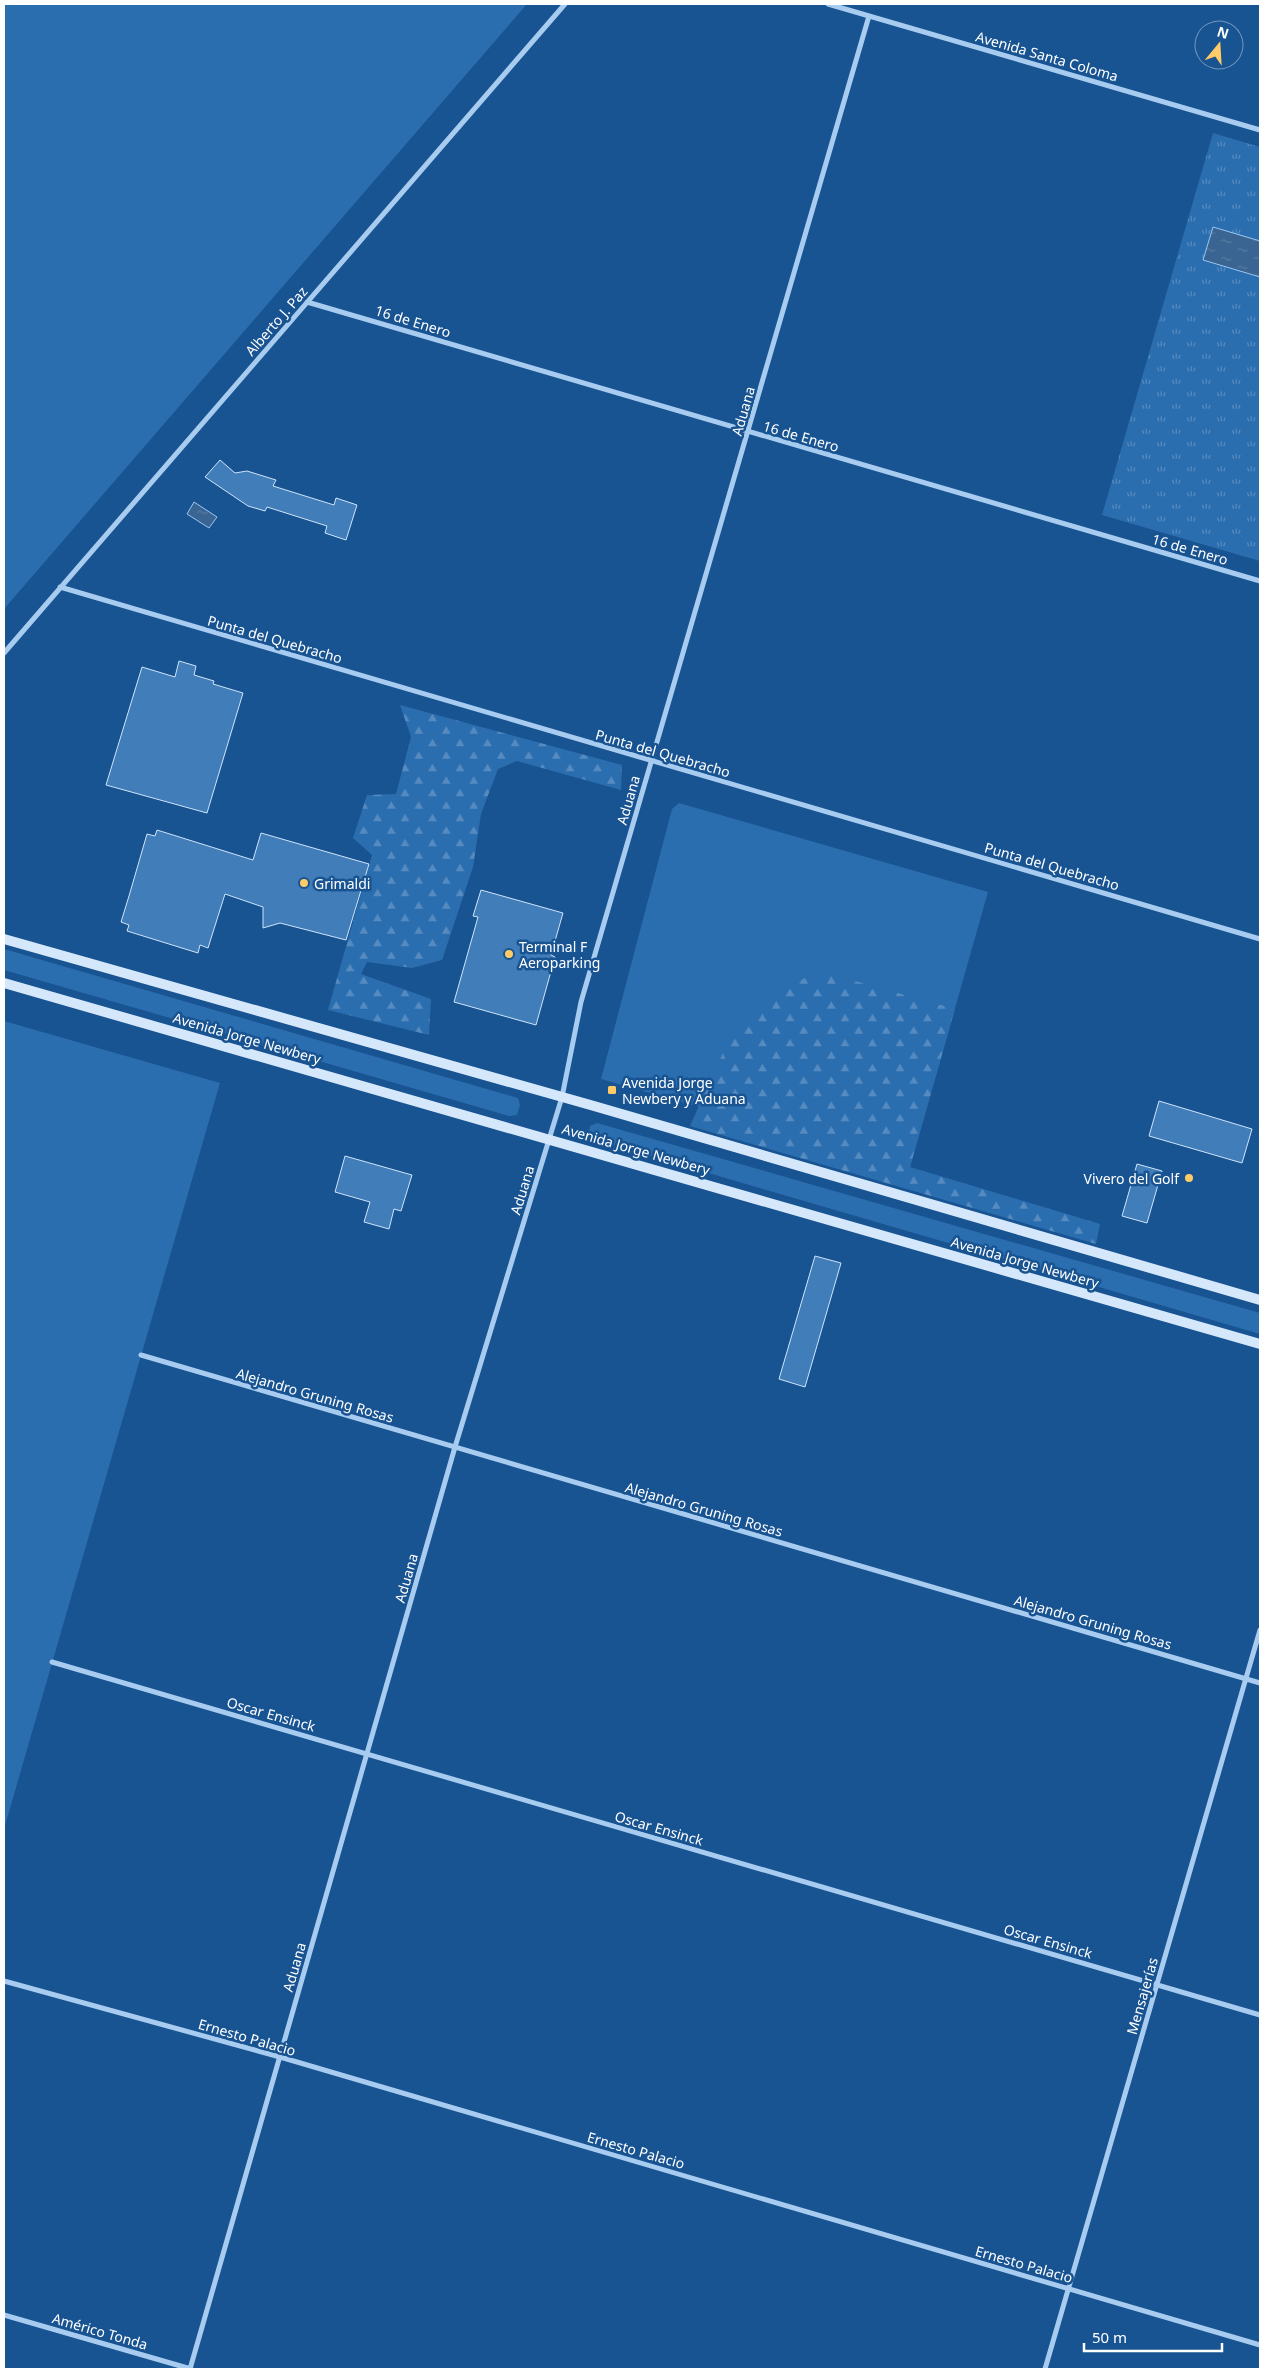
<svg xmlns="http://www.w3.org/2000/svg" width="1264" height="2373" viewBox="0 0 1264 2373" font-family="'Noto Sans',sans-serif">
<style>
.green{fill:#2b6eb0}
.forest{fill:url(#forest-firs)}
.park{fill:url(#park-tufts)}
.water{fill:url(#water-ripples);stroke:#9ac7f2}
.building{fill:#417db9;stroke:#cee5fb}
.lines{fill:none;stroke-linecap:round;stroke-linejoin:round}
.minor{stroke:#a7ccf0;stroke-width:5}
.secondary{stroke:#d5e7fb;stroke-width:10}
.poi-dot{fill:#ffcb66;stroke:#185392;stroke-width:2}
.labels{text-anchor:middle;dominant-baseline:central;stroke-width:5;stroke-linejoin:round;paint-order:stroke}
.street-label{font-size:14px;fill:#fff;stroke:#185392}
.poi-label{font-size:14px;fill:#fff;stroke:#185392;text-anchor:start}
</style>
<defs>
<pattern id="forest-firs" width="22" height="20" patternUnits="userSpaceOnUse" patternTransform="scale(1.25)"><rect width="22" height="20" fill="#2b6eb0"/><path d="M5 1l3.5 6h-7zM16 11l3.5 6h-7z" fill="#558bc0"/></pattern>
<pattern id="park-tufts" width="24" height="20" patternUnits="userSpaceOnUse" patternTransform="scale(1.25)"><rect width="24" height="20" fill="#2b6eb0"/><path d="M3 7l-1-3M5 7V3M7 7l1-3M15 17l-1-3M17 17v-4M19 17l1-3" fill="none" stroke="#558bc0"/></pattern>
<pattern id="water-ripples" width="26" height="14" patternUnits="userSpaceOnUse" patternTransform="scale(1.25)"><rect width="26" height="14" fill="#3a6592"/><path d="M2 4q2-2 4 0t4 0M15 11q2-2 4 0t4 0" fill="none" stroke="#587ca2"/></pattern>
</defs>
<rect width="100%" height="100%" fill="#185392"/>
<path class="green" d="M4 4H527L4 609Z
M679 803 988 892 910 1167 601 1079 672 809Z
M4 949 518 1098 520 1105 517 1115 509 1116 4 970Z
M4 1021 220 1083 4 1829Z
M597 1123 1260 1313V1334L592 1139 589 1134 590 1126Z"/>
<path class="forest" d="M400 705 622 765 621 790 517 761 498 769 481 814 473 867 442 960 412 968 367 962 361 974 431 999 429 1035 328 1010 372 855 353 838 367 795 396 794 411 737Z
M815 972 855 981 955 1009 910 1167 1100 1224 1096 1244 690 1126 731 1035 760 1004Z"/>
<path class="park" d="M1213 133 1260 147V561L1102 515Z"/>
<path class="water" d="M1213 227 1260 241V277L1203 260Z
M194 502 217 517 209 528 187 514Z"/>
<path class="building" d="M220 460 235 473 247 471 276 480 273 486 334 505 336 498 357 505 346 540 325 533 327 526 267 507 265 511 248 506 205 477Z
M179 661 196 666 194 675 214 681 213 684 243 693 207 813 106 785 142 667 175 677Z
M157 830 253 860 261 833 369 864 346 940 280 923 263 928V907L225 894 208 948 200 945 198 953 127 931 129 925 121 922 129 896 147 834 155 836Z
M481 890 563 913 551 955 555 957 536 1025 454 1002 478 917 473 916Z
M1159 1101 1252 1129 1242 1163 1149 1136Z
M345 1156 412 1175 401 1211 394 1209 389 1229 364 1222 370 1202 335 1192Z
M1137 1164 1162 1171 1147 1223 1122 1216Z
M815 1256 841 1263 805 1387 779 1379Z"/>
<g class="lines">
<path class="minor" d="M828 4 1260 130
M307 302 1260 581
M60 587 1260 939
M4 653 565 4
M141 1355 1260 1683
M52 1662 1260 2015
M4 1981 280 2057 1260 2345
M4 2315 191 2369
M190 2369 455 1447 562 1097 581 1002 869 16
M1045 2369 1260 1630"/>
<path class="secondary" d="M4 939 594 1106 1260 1300
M4 983 1260 1344"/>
</g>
<g class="poi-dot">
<circle cx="304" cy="883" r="5"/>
<circle cx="509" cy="954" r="5"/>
<rect x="607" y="1085" width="10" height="10" rx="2.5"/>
<circle cx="1189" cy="1178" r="5"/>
</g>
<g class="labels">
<g class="street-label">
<text transform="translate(1047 56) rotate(16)">Avenida Santa Coloma</text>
<text transform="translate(276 321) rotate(-49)">Alberto J. Paz</text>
<text transform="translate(413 321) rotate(17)">16 de Enero</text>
<text transform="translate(743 411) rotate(-74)">Aduana</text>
<text transform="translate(801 436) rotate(16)">16 de Enero</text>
<text transform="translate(1190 549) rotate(16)">16 de Enero</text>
<text transform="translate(275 639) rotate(16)">Punta del Quebracho</text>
<text transform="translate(663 753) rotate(16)">Punta del Quebracho</text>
<text transform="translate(628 800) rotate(-74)">Aduana</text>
<text transform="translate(1052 866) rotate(16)">Punta del Quebracho</text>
<text transform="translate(247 1038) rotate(16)">Avenida Jorge Newbery</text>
<text transform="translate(636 1149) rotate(16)">Avenida Jorge Newbery</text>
<text transform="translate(522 1190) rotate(-73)">Aduana</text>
<text transform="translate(1025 1262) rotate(16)">Avenida Jorge Newbery</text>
<text transform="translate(315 1395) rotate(16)">Alejandro Gruning Rosas</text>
<text transform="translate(704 1509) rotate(16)">Alejandro Gruning Rosas</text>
<text transform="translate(406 1578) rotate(-74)">Aduana</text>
<text transform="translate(1093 1622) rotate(16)">Alejandro Gruning Rosas</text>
<text transform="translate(271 1714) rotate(16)">Oscar Ensinck</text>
<text transform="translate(659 1828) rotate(16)">Oscar Ensinck</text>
<text transform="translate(1048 1941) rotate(16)">Oscar Ensinck</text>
<text transform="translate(294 1967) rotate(-74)">Aduana</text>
<text transform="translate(1142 1996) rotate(-74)">Mensajerías</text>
<text transform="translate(247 2037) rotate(16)">Ernesto Palacio</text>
<text transform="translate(636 2150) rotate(16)">Ernesto Palacio</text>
<text transform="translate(1024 2264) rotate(16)">Ernesto Palacio</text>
<text transform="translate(100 2331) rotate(16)">Américo Tonda</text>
</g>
<g class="poi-label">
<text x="314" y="883">Grimaldi</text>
<text x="519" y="946">Terminal F<tspan x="519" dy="16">Aeroparking</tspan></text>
<text x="622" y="1082">Avenida Jorge<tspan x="622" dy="16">Newbery y Aduana</tspan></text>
<text x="1179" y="1178" text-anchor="end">Vivero del Golf</text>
</g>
</g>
<rect width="1264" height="2373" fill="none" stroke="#ffffff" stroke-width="10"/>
<g transform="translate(1219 45) rotate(18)"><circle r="24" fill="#185392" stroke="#7498be"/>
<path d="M0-4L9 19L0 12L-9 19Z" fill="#ffcb66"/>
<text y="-8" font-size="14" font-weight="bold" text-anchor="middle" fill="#ffffff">N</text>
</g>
<path d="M1084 2343v8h138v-8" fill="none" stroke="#ffffff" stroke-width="2.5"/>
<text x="1092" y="2343" font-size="15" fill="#ffffff" stroke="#185392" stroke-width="4" paint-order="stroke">50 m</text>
</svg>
